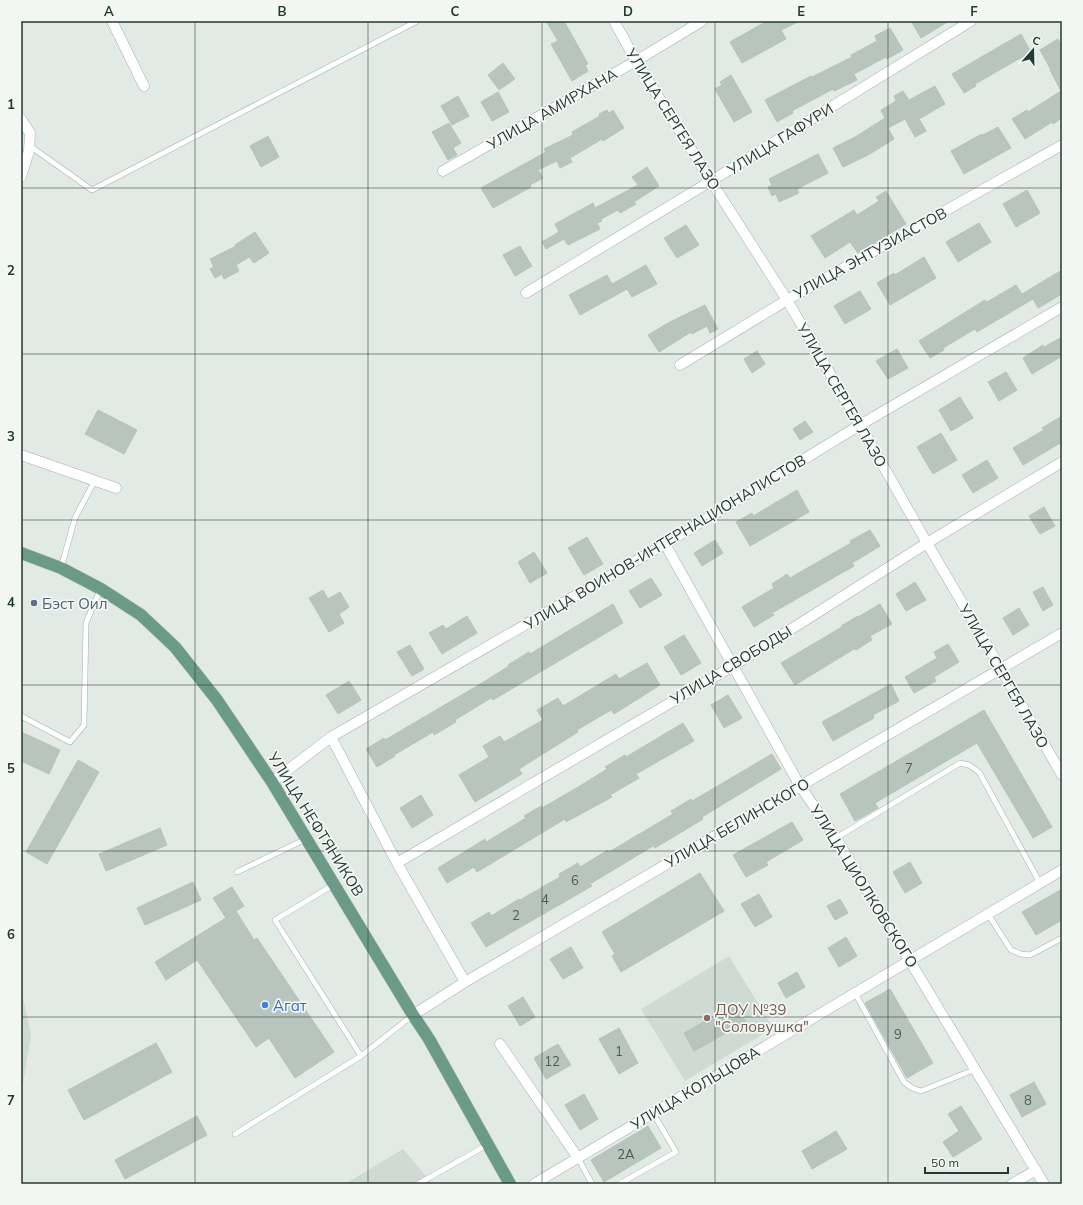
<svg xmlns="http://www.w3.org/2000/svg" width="1083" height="1205" viewBox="0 0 1083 1205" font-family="Mulish,sans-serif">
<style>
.built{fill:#d0dad4}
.building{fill:#b7c5be;stroke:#b5c3bb}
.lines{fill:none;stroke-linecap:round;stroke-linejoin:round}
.service-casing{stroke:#a5b1ab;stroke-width:6}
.minor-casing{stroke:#a5b1ab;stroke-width:11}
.primary-casing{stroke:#bdc4c1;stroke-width:13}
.service{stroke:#fff;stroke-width:5}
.minor{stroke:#fff;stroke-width:10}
.primary{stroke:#6b9b88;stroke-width:12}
.grid{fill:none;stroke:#243931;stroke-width:1;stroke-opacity:0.55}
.service-dot{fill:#5c6f8a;stroke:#f2f7f4;stroke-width:1.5}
.shop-dot{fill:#3f7fe0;stroke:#f2f7f4;stroke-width:1.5}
.education-dot{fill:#8d6e63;stroke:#f2f7f4;stroke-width:1.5}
.labels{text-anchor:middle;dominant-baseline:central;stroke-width:3.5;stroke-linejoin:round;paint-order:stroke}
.number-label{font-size:13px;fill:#495c54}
.street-label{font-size:15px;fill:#243931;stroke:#f2f7f4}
.service-label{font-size:15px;fill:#4e5e75;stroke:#f2f7f4;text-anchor:start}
.shop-label{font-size:15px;fill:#366cbe;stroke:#f2f7f4;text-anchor:start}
.education-label{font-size:15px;fill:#785e54;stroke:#f2f7f4;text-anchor:start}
.neatline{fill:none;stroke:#243931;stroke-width:1.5}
.grid-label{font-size:13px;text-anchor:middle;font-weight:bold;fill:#243931}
</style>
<rect width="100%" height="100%" fill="#e2eae5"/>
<path class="built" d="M729 956 773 1028 685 1081 641 1009Z
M21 988 31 1035 21 1096Z
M403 1149 433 1184H345Z"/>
<path class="building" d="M546 21H564L588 64 585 65 588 71 572 81 551 44 558 41Z
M767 21H800L781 30 786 39 742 63 730 42Z
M911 21H949L921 38Z
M890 28 903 50 887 59 886 57 854 74 857 80 834 91 833 89 792 111 793 113 777 122 765 100 811 76 812 77 852 57 851 55 877 41 875 36Z
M1021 34 1031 52 975 84 976 86 964 93 952 74Z
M1058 39 1062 46V118L1053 124 1052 122 1025 139 1012 119 1027 110 1028 112 1061 91 1050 70H1051L1040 50Z
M503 63 515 79 499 90 488 75Z
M731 75 752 112 734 122 715 89 722 85 720 82Z
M935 86 945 104 919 119 926 131 915 137 905 119 888 128 894 139 868 155 843 167 833 148 857 136 885 118 881 110 896 101 894 96 903 91 909 100Z
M498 92 509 112 492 121 481 102Z
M458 96 469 116 452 125 441 106Z
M607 110 609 113 613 110 624 128 603 141 602 139 570 158 572 162 560 168 557 161 538 170 543 178 530 185 531 187 493 208 481 188 546 152 544 149 573 135 572 132 600 116 599 114Z
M449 123 461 143 453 148 457 155 448 160 432 132Z
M998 127 1011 148 964 174 951 151 982 134 983 135Z
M268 136 279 157 261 167 250 146Z
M818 154 828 173 797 189 799 193 779 202 776 194 772 196 768 187 772 185 769 179Z
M647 167 659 186 634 202 636 204 620 213 618 210 601 219 602 221 597 223 600 229 568 245 564 239 546 249 542 242 559 232 555 224 593 203 595 208 638 185 632 177Z
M1027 190 1040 213 1016 227 1003 204Z
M886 191 906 224 858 253 850 242 825 258 811 236 854 210 857 215 879 201 876 197Z
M979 223 991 242 958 262 946 242Z
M686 225 699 245 677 258 664 238Z
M255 232 269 253 254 263 249 257 236 265 239 271 224 279 222 274 215 278 210 269 214 267 210 259 236 246 235 245Z
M520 246 532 266 515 276 503 255Z
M924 257 936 278 890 305 877 283 894 273 895 275Z
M646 265 657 284 632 297 627 289 580 315 569 295 607 275 612 284Z
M1062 270V294L1038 308 1033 299 977 332 975 329 943 348 944 350 930 358 919 341 985 300 987 302 1016 285 1022 294Z
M860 291 871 309 845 324 834 306Z
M705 305 718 329 710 333 707 326 692 334 691 332 659 352 648 335 668 323Z
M1062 337V356L1032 374 1023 358 1043 345 1044 347Z
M897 349 908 368 888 379 876 361Z
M757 351 765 364 752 373 744 359Z
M1006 372 1017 390 999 401 988 382Z
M960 397 973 418 951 431 939 410Z
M98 410 137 430 124 454 85 434Z
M1062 416V442L1023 465 1013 448 1044 430 1042 428Z
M805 421 813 432 800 440 793 429Z
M941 433 957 460 933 474 917 447Z
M987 460 998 478 973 493 962 475Z
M797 490 809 512 750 546 736 522 752 513 753 516Z
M1044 507 1055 526 1040 534 1029 516Z
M870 530 880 546 852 563 854 566 772 613 774 615 754 627 742 607 774 588 772 584 787 574 790 578 851 543 850 541Z
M587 537 603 564 584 575 568 548Z
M715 540 723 553 702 566 694 553Z
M534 552 547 573 530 583 518 562Z
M651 578 662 595 640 608 629 591Z
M915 582 926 600 906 611 896 594Z
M1043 587 1053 605 1043 611 1033 592Z
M323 590 328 599 340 592 349 607 339 614 344 623 329 632 309 598Z
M613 604 623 623 493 700 491 698 455 720 456 722 434 735 433 732 394 755 395 756 377 767 366 749 384 738 385 740 482 683 509 666 508 665 529 652 530 654Z
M880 604 892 624 870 636 872 640 856 650 854 649 795 685 781 663 842 627 841 626 858 616V617Z
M1019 608 1029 625 1013 635 1003 618Z
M467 616 477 633 442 654 429 633 443 625 446 629Z
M684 635 701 663 681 675 664 647Z
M948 644 959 662 934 677 936 681 914 693 905 677 937 658 934 652Z
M410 645 424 669 412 676 397 652Z
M647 663 660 685 614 714 611 710 577 730 578 732 519 769 522 774 475 802 459 775 489 757 483 746 500 736 504 742 543 720 537 710 558 698 563 706 616 674 619 679Z
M349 681 361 700 338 714 326 695Z
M891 684 899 701 873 715 874 718 833 741 822 722Z
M728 695 742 718 724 728 711 705Z
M984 710 1052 827 1033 838 977 743 875 803 878 808 855 821 840 794Z
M683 723 694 741 636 774 639 778 610 795 612 797 566 822 565 819 477 872 474 867 447 883 438 868 485 839 486 842 526 818 524 816 541 806 542 808 580 786 607 769 605 767 625 755 626 757Z
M21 732 60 750 49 774 21 761Z
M772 754 781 769 702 817 703 819 675 836 655 848 653 846 590 884 592 886 486 947 471 923 489 912 491 916 519 899 520 900 560 877 559 874 578 863 580 867 608 850 609 852 673 814 671 811 691 799 692 801Z
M78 760 99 772 47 864 26 852Z
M421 795 433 815 412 828 400 808Z
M792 822 803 840 766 862 768 865 746 877 733 855Z
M160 828 167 845 106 871 99 854Z
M910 862 922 883 905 893 893 872Z
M700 873 724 911 621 972 612 956 615 954 602 932Z
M193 882 201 900 145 925 137 908Z
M232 887 244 906 236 911 254 940 257 938 334 1052 295 1078 269 1038 256 1047 197 960 166 980 155 962 226 918 213 898Z
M1062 889V920L1036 935 1022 912Z
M759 894 772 917 755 927 741 904Z
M840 899 848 913 835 920 827 906Z
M846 937 857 956 839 967 828 948Z
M571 947 583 968 563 979 550 959Z
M797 972 805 987 786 998 778 983Z
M890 989 933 1063 907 1078 865 1003Z
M523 997 535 1017 520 1026 508 1006Z
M735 1004 746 1022 694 1051 684 1033Z
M619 1028 638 1063 619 1074 599 1039Z
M156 1043 172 1072 84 1120 68 1090Z
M558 1044 571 1065 546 1079 534 1058Z
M1034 1082 1046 1104 1022 1117 1010 1095Z
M584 1094 598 1119 580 1130 565 1105Z
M961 1106 982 1139 953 1157 943 1142 959 1131 948 1114Z
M197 1116 207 1135 125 1179 115 1160Z
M648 1126 661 1148 604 1182 591 1160Z
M836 1131 847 1149 812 1169 802 1151Z"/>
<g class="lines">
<defs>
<path id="service" d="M30 146 92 190 417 21
M61 568 75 518 95 480
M21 716 70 742 84 725 86 623 100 590
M836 838 960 763 969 765 979 772 1040 883
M237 872 306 839
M335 884 275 920 361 1056
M988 914 1011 950 1021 954 1030 955 1062 938
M855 993 904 1082 912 1088 921 1091 976 1069
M235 1134 361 1056 413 1015
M578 1158 592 1184
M418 1184 487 1145
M619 1184 676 1152 653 1113"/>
<path id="minor" d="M112 21 144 86
M614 21 636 61 711 181 787 300 860 425 927 543 1001 669 1062 775
M21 119 30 133 29 151 21 177
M443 171 636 61 702 21
M526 293 711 181 971 21
M680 365 787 300 1062 145
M21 455 116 488
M665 544 800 786 836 838 1044 1184
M331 737 397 863 465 982
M272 782 331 737 665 544 860 425 1062 307
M397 863 733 666 927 543 1062 462
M413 1015 465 982 1062 633
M500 1044 578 1158
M534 1184 1062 870
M1012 1184 1036 1170"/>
<path id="primary" d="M21 553 61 568 101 589 141 615 175 647 217 700 272 782 413 1015 429 1039 510 1184"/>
</defs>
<use href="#service" class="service-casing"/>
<use href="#minor" class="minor-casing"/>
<use href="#primary" class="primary-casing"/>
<use href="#service" class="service"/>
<use href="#minor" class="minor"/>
<use href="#primary" class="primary"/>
</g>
<path class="grid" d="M195 21V1184M368 21V1184M542 21V1184M715 21V1184M888 21V1184M21 188H1062M21 354H1062M21 520H1062M21 685H1062M21 851H1062M21 1017H1062"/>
<circle class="service-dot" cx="34" cy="603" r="4"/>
<circle class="shop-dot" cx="265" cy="1005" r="4"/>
<circle class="education-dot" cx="707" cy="1018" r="4"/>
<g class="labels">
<g class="number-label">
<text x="909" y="768">7</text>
<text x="575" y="880">6</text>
<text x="545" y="899">4</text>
<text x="516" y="915">2</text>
<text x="898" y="1034">9</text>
<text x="619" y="1051">1</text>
<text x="552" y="1061">12</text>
<text x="1028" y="1100">8</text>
<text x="626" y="1154">2А</text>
</g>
<g class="street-label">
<text transform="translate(552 109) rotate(-30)">УЛИЦА АМИРХАНА</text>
<text transform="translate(673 119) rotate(58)">УЛИЦА СЕРГЕЯ ЛАЗО</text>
<text transform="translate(780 139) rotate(-32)">УЛИЦА ГАФУРИ</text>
<text transform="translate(870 253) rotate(-29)">УЛИЦА ЭНТУЗИАСТОВ</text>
<text transform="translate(842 395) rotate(60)">УЛИЦА СЕРГЕЯ ЛАЗО</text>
<text transform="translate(665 542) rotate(-31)">УЛИЦА ВОИНОВ-ИНТЕРНАЦИОНАЛИСТОВ</text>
<text transform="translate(731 665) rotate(-31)">УЛИЦА СВОБОДЫ</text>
<text transform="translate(1004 676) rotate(60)">УЛИЦА СЕРГЕЯ ЛАЗО</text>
<text transform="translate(737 823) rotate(-30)">УЛИЦА БЕЛИНСКОГО</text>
<text transform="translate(316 824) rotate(58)">УЛИЦА НЕФТЯНИКОВ</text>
<text transform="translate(864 886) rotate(58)">УЛИЦА ЦИОЛКОВСКОГО</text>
<text transform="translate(695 1088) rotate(-31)">УЛИЦА КОЛЬЦОВА</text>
</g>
<g class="service-label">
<text x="42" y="603">Бэст Оил</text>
</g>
<g class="shop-label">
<text x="273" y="1005">Агат</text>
</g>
<g class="education-label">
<text x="715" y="1009">ДОУ №39<tspan x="715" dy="17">"Соловушка"</tspan></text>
</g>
</g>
<rect width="1083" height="1205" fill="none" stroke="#f2f7f4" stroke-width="44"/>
<g transform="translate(1033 50) rotate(20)" stroke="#f2f7f4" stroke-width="3" paint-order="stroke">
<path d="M0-3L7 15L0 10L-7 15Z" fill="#243931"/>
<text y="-6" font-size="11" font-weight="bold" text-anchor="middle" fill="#243931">С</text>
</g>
<path d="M925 1167v6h83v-6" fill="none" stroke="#243931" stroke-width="2"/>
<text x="931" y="1167" font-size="12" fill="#243931" stroke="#f2f7f4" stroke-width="3" paint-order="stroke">50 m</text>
<rect x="22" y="22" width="1039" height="1161" class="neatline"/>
<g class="grid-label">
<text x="109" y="16">A</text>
<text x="282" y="16">B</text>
<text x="455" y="16">C</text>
<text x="628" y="16">D</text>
<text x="801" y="16">E</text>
<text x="974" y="16">F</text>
<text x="11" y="109">1</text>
<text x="11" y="275">2</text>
<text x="11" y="441">3</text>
<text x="11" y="607">4</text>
<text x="11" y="773">5</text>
<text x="11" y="939">6</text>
<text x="11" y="1105">7</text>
</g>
</svg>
